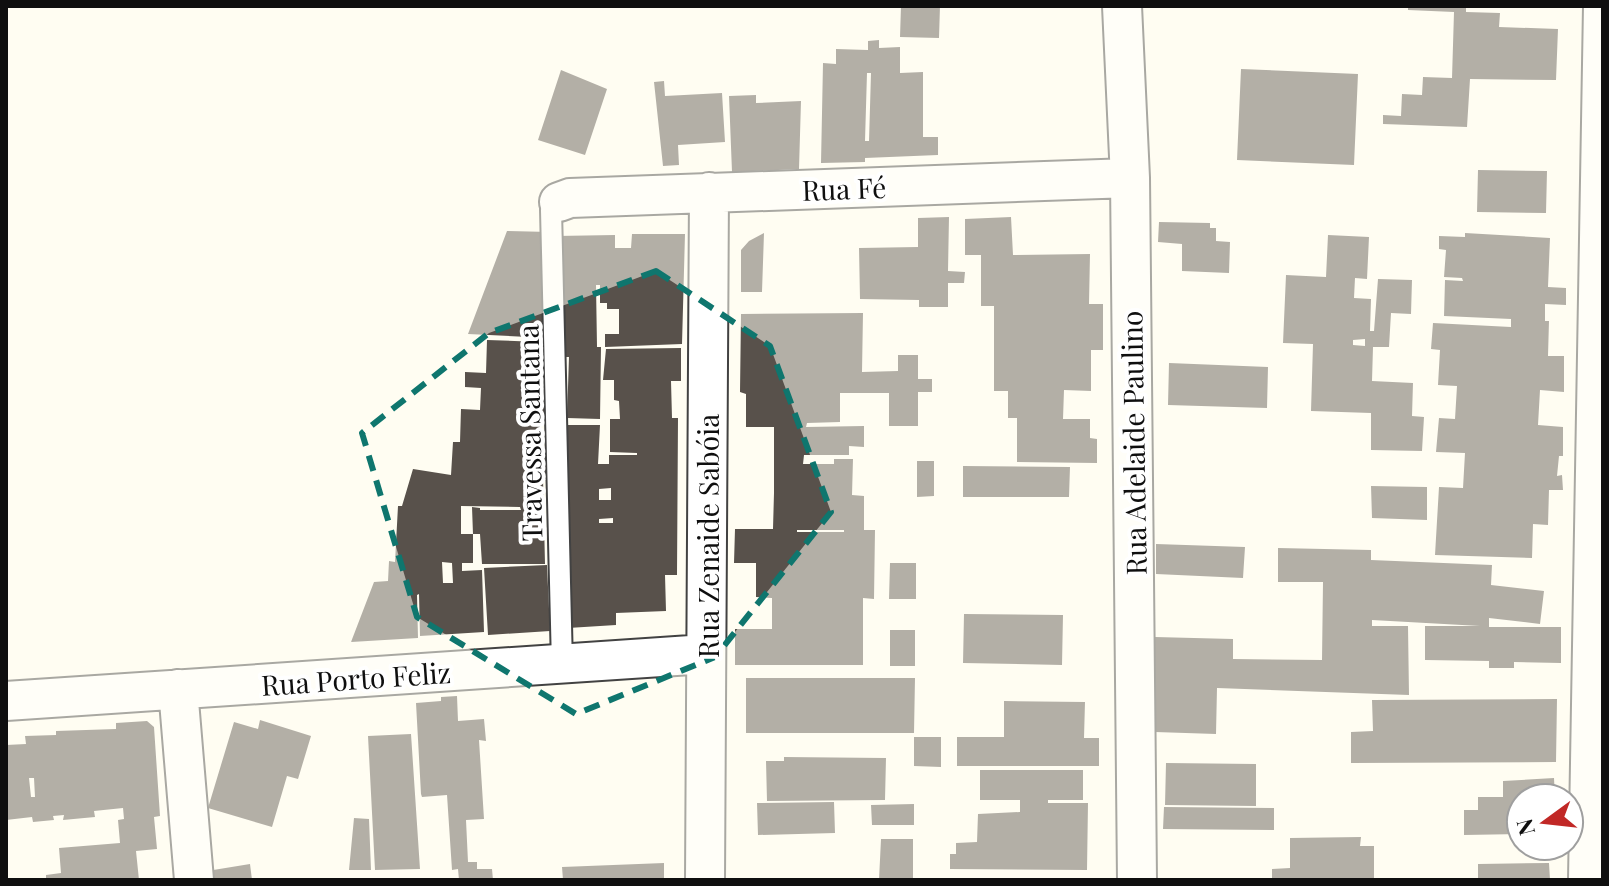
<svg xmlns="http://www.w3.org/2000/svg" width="1609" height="886" viewBox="0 0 1609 886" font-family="'Playfair Display',serif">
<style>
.building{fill:#58514b;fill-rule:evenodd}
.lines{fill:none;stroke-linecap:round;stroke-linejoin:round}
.service-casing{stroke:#424242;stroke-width:24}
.minor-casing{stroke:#424242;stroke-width:42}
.service{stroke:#fff;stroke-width:20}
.minor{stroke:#fff;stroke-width:38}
.marked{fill:none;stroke:#0f766e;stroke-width:6;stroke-dasharray:16 10;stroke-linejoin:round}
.labels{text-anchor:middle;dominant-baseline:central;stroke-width:8;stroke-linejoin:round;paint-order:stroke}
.street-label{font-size:28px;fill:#0f0f0f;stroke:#fff}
</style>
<rect width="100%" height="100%" fill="#fffdf2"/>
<path class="building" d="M901 6H940L939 38 900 37Z
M1408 6H1466V12L1500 13 1499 27 1558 29 1556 80 1470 79 1467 127 1383 124V115L1401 116 1402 94 1422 95 1423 77 1452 78 1454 12 1408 10Z
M879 40V48L900 47V73L923 72V137H938V155L865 158V162L821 163 823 63 836 64V49L868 50V41ZM867 73H871L869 141H865Z
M1241 69 1358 74 1354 165 1237 160Z
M561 70 607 89 585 155 538 140Z
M664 81 665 96 722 93 725 142 678 145 679 165 663 166 654 82Z
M756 95V103L801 101 799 169 732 172 729 96Z
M1478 170 1547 171 1546 213 1477 212Z
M949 217 948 271 965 272 964 283H948V307H919V300L860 299 859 248 918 247V218Z
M1011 217 1013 255 1090 254 1089 304H1103V350H1091V391L1064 390 1063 419H1090V438L1097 439V463L1017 462V418H1008V391H994V306H981V255H965V219Z
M1159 222 1210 223V228H1216V241L1230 242 1229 273 1182 271V244L1158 242Z
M507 231 550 232 548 338 468 334Z
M764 233 762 292H741V250L749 241Z
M1465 233 1550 238 1548 287 1566 288V305L1545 304V321H1549L1548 356H1564V392L1540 390 1538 425 1563 427V456H1559L1557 476 1562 475 1563 490H1549L1548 525 1533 524 1532 558 1435 555 1439 487 1463 488 1465 453 1436 452 1439 418 1455 419 1457 386 1438 385 1440 350 1431 349 1433 323 1511 327V319L1444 316 1445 280 1463 281 1462 278 1444 277 1446 250 1439 249V236L1465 237Z
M632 234H685L682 344 605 347V334H619V309H607V303H600V285H596L597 347H601L600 419 567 418 569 357H557L556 236 615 235V248H631Z
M1328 235 1369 237 1367 279 1355 278 1354 298 1371 299 1370 331H1374L1378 279 1412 280 1411 314 1391 313 1389 347H1373L1372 381 1413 383 1412 416 1424 417 1422 451 1371 450V413L1311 411 1313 344 1283 343 1286 275 1326 277ZM1365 339V346L1353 345V340Z
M863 313 862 372 898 371V355H918V379H932V392H918V426H889V393H840V422L807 423 806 427 864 426V447L849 446V455H804L803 464H834V459H853L852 495 864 496V530H875L874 599 863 598V665H735V629H772V598L756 597V563H734L735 529H773L774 493V427H746V394L740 392 741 314ZM797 530H844V532H797Z
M487 340 540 342 538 375H548V413H541L538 447 548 448 546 479H543L545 564H482L480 534H473L472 507 480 508V510H521L520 507 461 506V534H473V563H462V571L482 570 484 632 420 636 419 594 417 595 418 638 351 642 374 582 388 581 389 561 395 562 398 506H402L413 469 451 475 453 442H460L461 409 480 410 481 388 465 387V372L486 373ZM442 562 452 563 453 583H443Z
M681 348V381H671L672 418H678L677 575H665L666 611 616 613V625L568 628 565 425H600L598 464H609V455H637V453L610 452V419H620L619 401 614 400V380H603L606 349ZM611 488V500H599V489ZM613 518V523H599V519Z
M1169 363 1268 367 1267 408 1168 405Z
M917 461H934V496L917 497Z
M963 466 1070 467 1069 497H963Z
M1371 486 1427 487V520L1372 518Z
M1156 544 1245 547 1243 578 1156 574Z
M1278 548 1371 550V560L1492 565 1491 585 1544 591 1540 624 1489 618V627H1561V663L1514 662V668H1489V661L1425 660V626H1480L1372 620V626H1408L1409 695 1217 688 1216 734 1155 732V637L1233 639V659L1322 660 1323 582H1278Z
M890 563H916V599H889Z
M547 565 550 631 488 635 484 568Z
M964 614 1063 615 1062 665 963 663Z
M890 630H915V666H890Z
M746 678H915L914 733H746Z
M457 696 458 721 484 719 486 741 479 740 484 819 466 820 468 862H477V869H492L493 880H459L458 869 452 870 447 795 422 797 421 794 416 703 441 701V697Z
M1557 699 1556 762 1351 763V732L1373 731 1372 700Z
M1004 701 1085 702 1084 738H1099V766H957V737H1004Z
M260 720 311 736 298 779 287 776 272 827 208 808 234 722 258 729Z
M147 721 154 727 160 816 154 817 157 849 136 851 139 880H46V875L61 873 59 848 120 843 118 820 124 819 123 808 94 811 95 817 63 820 64 815 53 816 54 820 33 822 32 817 6 820V745L26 744 25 736 56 735V731L116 729V723ZM29 778H34L35 797H31Z
M411 734 420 869 375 870 368 736Z
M914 737H941V767L914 766Z
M784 757 886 758 885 800 767 801 766 761H784Z
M1166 763 1256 764V806L1165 805Z
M980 770H1083V800H1048V803H1088L1087 870 950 869V854H956V843L977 842 978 814 1020 812V800H980Z
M1554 778 1555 798H1521V834L1464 835V810H1478V797H1503V781Z
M834 802 835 833 758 835 757 803Z
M914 804V825H872L871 805Z
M1164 807 1274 808V830L1163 829Z
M354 818 369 819 371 870H349Z
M1361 837 1360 846H1374V880H1272V869L1290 868V838Z
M881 839H913V880H879Z
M664 863V880H563L562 867Z
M1549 863 1550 880H1478V864Z
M250 864 252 880H202L201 872Z"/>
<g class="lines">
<defs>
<path id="service" d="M559 202 551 210 562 665"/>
<path id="minor" d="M1122 6 1130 178 1137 880
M559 202 570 198 1130 178
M178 689 194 880
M6 701 706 654
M705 880 709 192
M1588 880 1603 6"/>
</defs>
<use href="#service" class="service-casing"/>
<use href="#minor" class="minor-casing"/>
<use href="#service" class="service"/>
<use href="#minor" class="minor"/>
</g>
<path d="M0 0H1609V886H0ZM656 271 770 346 831 512 715 657 576 714 417 617 362 433 489 333Z" fill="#fffdf2" fill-opacity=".55" fill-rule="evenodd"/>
<path class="marked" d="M656 271 770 346 831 512 715 657 576 714 417 617 362 433 489 333Z"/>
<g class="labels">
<g class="street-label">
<text transform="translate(844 188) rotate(-2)">Rua Fé</text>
<text transform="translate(529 433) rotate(-91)">Travessa Santana</text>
<text transform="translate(1133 443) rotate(-91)">Rua Adelaide Paulino</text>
<text transform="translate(707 536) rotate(-90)">Rua Zenaide Sabóia</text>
<text transform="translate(356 678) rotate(-4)">Rua Porto Feliz</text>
</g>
</g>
<rect width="1609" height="886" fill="none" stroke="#0f0f0f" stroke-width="16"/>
<g transform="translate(1545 822) rotate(255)"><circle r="38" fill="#ffffff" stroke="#9f9f9f" stroke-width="2"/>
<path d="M0-6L14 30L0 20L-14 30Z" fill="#c12826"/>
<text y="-12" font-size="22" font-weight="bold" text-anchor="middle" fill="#0f0f0f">N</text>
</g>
</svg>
